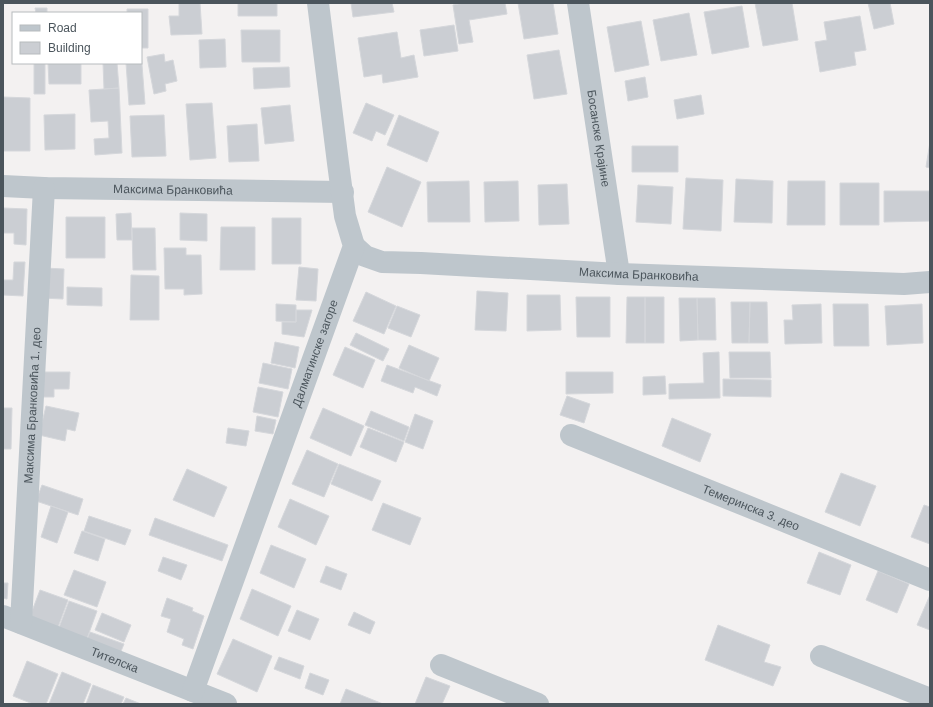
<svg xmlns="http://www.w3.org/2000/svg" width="933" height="707" viewBox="0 0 933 707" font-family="Helvetica,sans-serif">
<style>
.building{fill:#cbced3;stroke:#d5d7db}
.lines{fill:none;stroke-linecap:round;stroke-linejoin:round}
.minor{stroke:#bec6cc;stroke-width:22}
.labels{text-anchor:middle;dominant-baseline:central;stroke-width:4;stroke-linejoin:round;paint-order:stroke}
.street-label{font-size:12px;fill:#4b555c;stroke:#fff}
</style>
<rect width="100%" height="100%" fill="#f3f1f1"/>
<path class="building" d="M179 3H200L202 34 171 35 169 16H179Z
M238 3H277V16H238Z
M351 3H392L394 12 353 17Z
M464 3H505L507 14 469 20 473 42 459 44 453 5Z
M518 3H553L558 34 524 39Z
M755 3H792L798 40 763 46Z
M868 3H890L894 24 874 29Z
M742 6 749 47 712 54 704 12Z
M35 8H47V13H36Z
M127 9H148V48H141V13H127Z
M689 13 697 55 661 61 653 20Z
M860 16 866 50 854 52 856 65 820 72 815 42 827 40 824 22Z
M641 21 649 65 615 72 607 27Z
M454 25 458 51 424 56 420 30Z
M241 30H280V62H242Z
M397 32 401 58 414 55 418 77 383 83 382 74 364 77 358 38Z
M225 39 226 67 200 68 199 40Z
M559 50 567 94 534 99 527 55Z
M141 52 145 104 129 105 126 63H141Z
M164 54 165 62 173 60 177 81 165 84 166 91 154 94 147 57Z
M34 63H45V94H34Z
M48 63H81V84H49Z
M103 63H117L119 88 104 89Z
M289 67 290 87 254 89 253 68Z
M645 77 648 97 628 101 625 81Z
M119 88 122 153 95 155 94 139 109 138 108 121 91 122 89 90Z
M701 95 704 114 677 119 674 100Z
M3 97 30 98V151H3Z
M212 103 216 158 190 160 186 104Z
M366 103 394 115 385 135 376 131 372 141 353 133Z
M290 105 294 141 265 144 261 108Z
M75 114V149L45 150 44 115Z
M164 115 166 156 132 157 130 116Z
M399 115 439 132 427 162 387 145Z
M257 124 259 161 229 162 227 126Z
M930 142V168L926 167Z
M632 146H678V172H632Z
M387 167 421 182 402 227 368 212Z
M686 178 723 180 721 231 683 229Z
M736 179 773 181 772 223 734 222Z
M469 181 470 222H428L427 182Z
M518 181 519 221 485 222 484 182Z
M788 181H825V225H787Z
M840 183H879V225H840Z
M567 184 569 224 539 225 538 185Z
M638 185 673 187 671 224 636 222Z
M884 191H930V221L884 222Z
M3 208 27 209 26 245 14 244V233H3Z
M131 213 132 240H117L116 214Z
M180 213 207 214V241L180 240Z
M66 217H105V258H66Z
M272 218H301V264H272Z
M221 227H255V270H220Z
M132 228H155L156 270H133Z
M164 248H186V255H201L202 294 184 295V289H165Z
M14 262H25L23 296 3 295V280H13Z
M299 267 318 269 316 301 296 300Z
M44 268 64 269 63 299 42 298Z
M131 275 159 276V320H130Z
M67 287 102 288V306L67 305Z
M477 291 508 293 506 331 475 330Z
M366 292 396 306 384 334 353 321Z
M527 295H560L561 330 527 331Z
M576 297H610V337H577Z
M627 297H645V343H626Z
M645 297H664V343H645Z
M679 298H697L698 340 680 341Z
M697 298H715L716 340H698Z
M731 302H750L749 343H732Z
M750 302H767L768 343H749Z
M276 304 296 305V322L276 321Z
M821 304 822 343 785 344 784 320H793L792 305Z
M833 304H868L869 346H834Z
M922 304 923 343 887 345 885 306Z
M397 306 420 315 411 337 388 328Z
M296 310H312L304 337 282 334V322H296Z
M356 333 389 349 383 361 350 345Z
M275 342 299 347 295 368 271 363Z
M409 345 439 358 429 381 399 368Z
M345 347 375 360 363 388 333 375Z
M719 352 720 398 669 399V384L704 383 703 353Z
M729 352H770L771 378H730Z
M263 363 292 369 288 389 259 383Z
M387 365 441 385 437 396 415 387 413 393 381 381Z
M41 372H70L69 389H54V397H41Z
M566 372H613V393L566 394Z
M665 376 666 394 643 395V377Z
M723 379 771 380V397L723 396Z
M258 387 283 392 278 417 253 412Z
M567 396 590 404 584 423 560 415Z
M46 406 79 413 75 431 67 429 65 441 39 435Z
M3 408H12L11 449H3Z
M323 408 364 426 351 456 310 438Z
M371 411 409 427 404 441 365 425Z
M415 414 433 421 423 449 405 442Z
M257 416 276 420 273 434 255 431Z
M672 418 711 434 700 462 662 446Z
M228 428 249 431 246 446 226 443Z
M368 428 404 442 396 462 360 447Z
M307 450 338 464 324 497 292 484Z
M339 464 381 481 372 501 331 484Z
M187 469 227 487 214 517 173 500Z
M841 473 876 486 860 526 825 512Z
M42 485 83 499 78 515 36 501Z
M290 499 329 516 316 545 278 527Z
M383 503 421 518 410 545 372 530Z
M924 505 930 507V544L911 537Z
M51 506 68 512 57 543 41 537Z
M89 516 131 530 125 545 84 531Z
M155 518 228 545 222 561 149 535Z
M82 531 105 539 98 561 74 553Z
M271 545 306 559 294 588 260 573Z
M819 552 851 565 840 595 807 583Z
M163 557 187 565 181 580 158 571Z
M326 566 347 574 341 590 320 582Z
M74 570 106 582 97 607 64 595Z
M878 571 909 584 897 613 866 600Z
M3 583H8L7 599 3 598Z
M252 589 291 606 278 636 240 619Z
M40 590 68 600 57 630 29 619Z
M930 595V630L917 625Z
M167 598 193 608 192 611 204 616 193 649 182 645 184 639 167 632 171 619 161 616Z
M69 601 97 611 85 644 57 633Z
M297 610 319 619 310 640 288 631Z
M354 612 375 622 370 634 348 625Z
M102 613 131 625 124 642 95 630Z
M718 625 770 645 764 662 781 667 773 686 705 660Z
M90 632 124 644 119 656 85 644Z
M233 639 272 656 257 692 217 674Z
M279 657 304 666 300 679 274 669Z
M27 661 58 674 46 704H33L13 696Z
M62 672 91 684 83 704H49Z
M310 673 329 680 323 695 305 688Z
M426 677 450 686 442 704H415Z
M93 685 124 697 121 704H86Z
M346 689 383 704H340Z
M126 698 141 704H123Z"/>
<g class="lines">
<g class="minor">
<path id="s1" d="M578 3 619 274"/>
<path id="s2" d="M3 186 44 188 343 192"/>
<path id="s3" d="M354 246 365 256 382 262 421 263 619 274 904 284 930 282"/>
<path id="s4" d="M571 435 930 580"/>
<path id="s5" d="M3 616 226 704"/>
<path id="s6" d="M21 623 44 188"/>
<path d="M821 656 930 699"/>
<path d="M441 665 538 704"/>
<path id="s7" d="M193 691 354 246 345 216 338 163 318 3"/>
</g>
</g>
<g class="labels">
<g class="street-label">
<text stroke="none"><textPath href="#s1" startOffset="137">Босанске Крајине</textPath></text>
<text stroke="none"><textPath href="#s2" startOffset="170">Максима Бранковића</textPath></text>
<text stroke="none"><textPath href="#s3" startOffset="290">Максима Бранковића</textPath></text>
<text stroke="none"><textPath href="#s7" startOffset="359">Далматинске загоре</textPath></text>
<text stroke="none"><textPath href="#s6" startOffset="218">Максима Бранковића 1. део</textPath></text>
<text stroke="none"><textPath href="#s4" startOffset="194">Темеринска 3. део</textPath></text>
<text stroke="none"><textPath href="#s5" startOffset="120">Тителска</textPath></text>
</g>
</g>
<rect width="933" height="707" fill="none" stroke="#4b555c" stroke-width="8"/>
<rect x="12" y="12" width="130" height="52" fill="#ffffff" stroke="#b7bbbe"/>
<rect x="20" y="25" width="20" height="6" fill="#bec6cc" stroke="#b7bbbe"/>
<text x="48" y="32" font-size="12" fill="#4b555c">Road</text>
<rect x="20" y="42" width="20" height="12" fill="#cbced3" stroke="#b7bbbe"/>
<text x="48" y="52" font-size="12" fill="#4b555c">Building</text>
</svg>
